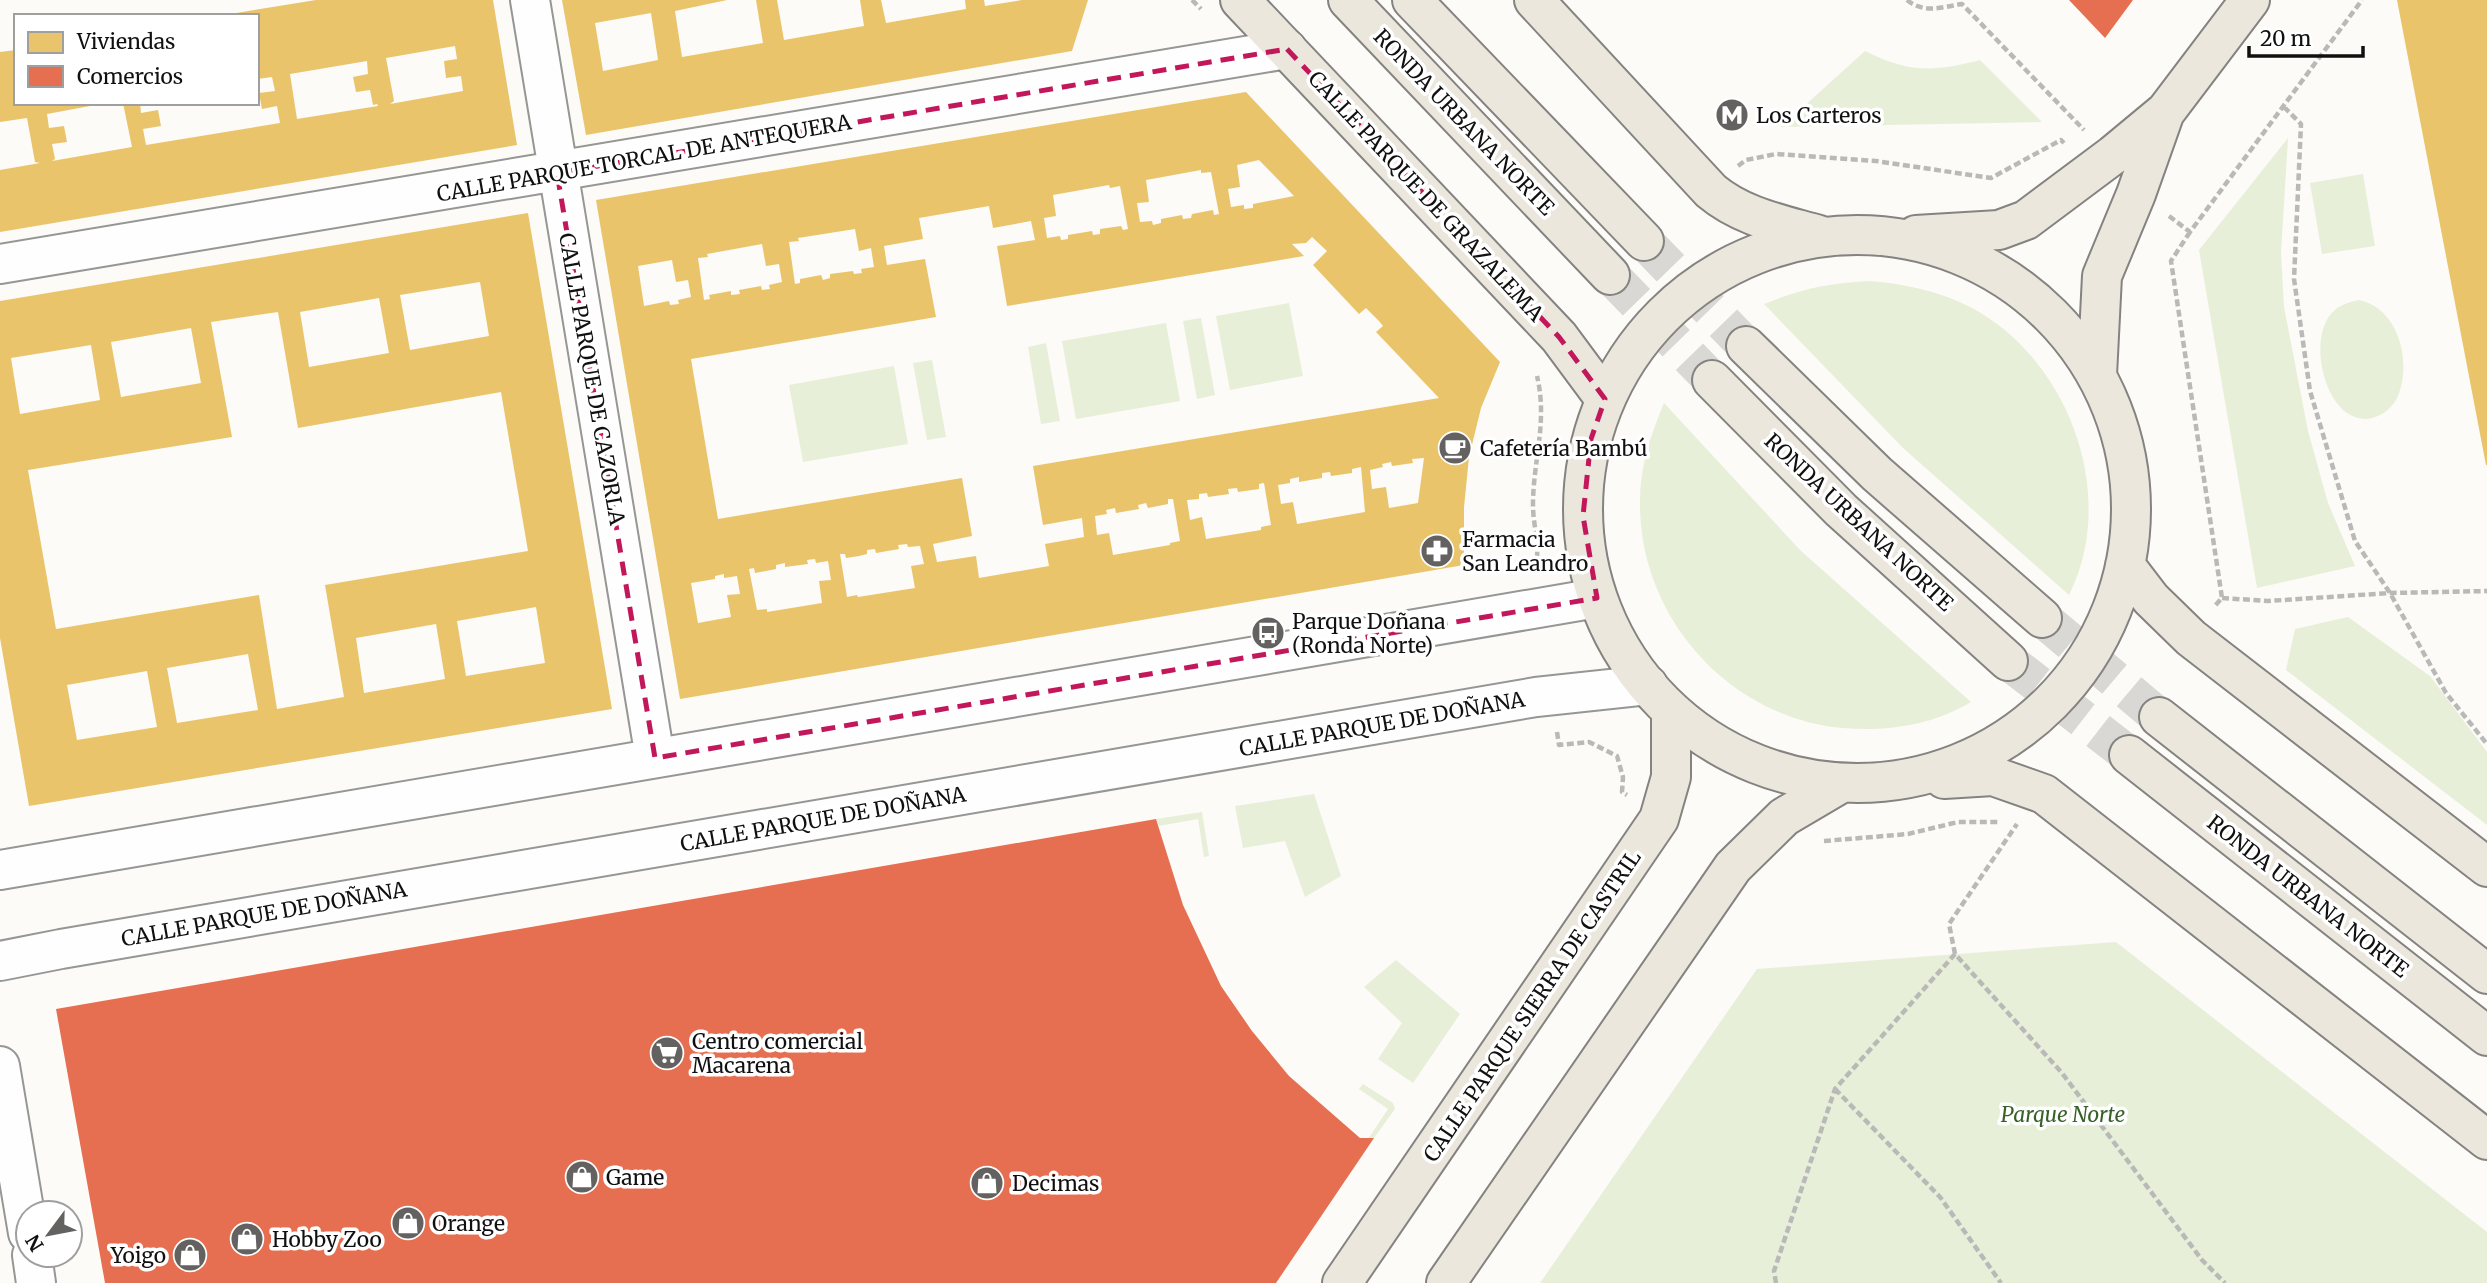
<svg xmlns="http://www.w3.org/2000/svg" width="2487" height="1283" viewBox="0 0 2487 1283" font-family="Merriweather,serif">
<style>
.green{fill:#e7efd9}
.homes{fill:#e9c46a;fill-rule:evenodd}
.shops{fill:#e76f51}
.lines{fill:none;stroke-linecap:round;stroke-linejoin:round}
.major-tunnel{stroke:#d9d8d4;stroke-width:38;stroke-dasharray:38 19;stroke-linecap:butt}
.minor-casing{stroke:#969694;stroke-width:42}
.major-casing{stroke:#848381;stroke-width:42}
.path{stroke:#b9b9b8;stroke-width:4.5;stroke-dasharray:7 3.5;stroke-linecap:butt}
.minor{stroke:#fffefe;stroke-width:38}
.major{stroke:#ebe7dd;stroke-width:38}
.marked{fill:none;stroke:#c2185b;stroke-width:5;stroke-dasharray:14 9;stroke-linejoin:round}
.labels{text-anchor:middle;dominant-baseline:central;stroke-width:7;stroke-linejoin:round;paint-order:stroke}
.poi-label{font-size:21px;fill:#101010;stroke:#fff;text-anchor:start}
.street-label{font-size:21px;fill:#101010;stroke:#fff}
.park-label{font-size:21px;font-style:italic;fill:#366227;stroke:#fff}
</style>
<rect width="100%" height="100%" fill="#fcfbf7"/>
<path class="green" d="M1865 51C1909 73 1933 72 1980 60L2042 122 1781 127Z
M2288 138 2281 253 2284 307 2308 431 2328 503 2355 566 2257 588 2199 250Z
M2363 174 2375 246 2322 254 2310 183Z
M1869 281C1906 284 1939 291 1972 308 2069 360 2119 495 2069 595L1903 448 1764 304C1801 289 1829 283 1869 281Z
M2359 300C2392 307 2406 344 2403 375 2401 392 2396 407 2380 415 2331 439 2304 345 2331 314 2338 305 2349 302 2359 300Z
M1289 303 1303 376 1230 390 1216 316Z
M1201 318 1215 395 1197 399 1183 321Z
M1166 323 1180 401 1076 419 1062 341Z
M1046 343 1060 421 1041 424 1028 347Z
M932 360 946 437 927 440 913 363Z
M894 366 908 444 803 462 789 385Z
M1664 403 1801 551 1971 702C1933 725 1886 732 1843 728 1730 718 1641 619 1640 506 1639 470 1650 436 1664 403Z
M2348 617 2430 676 2487 752V825L2286 670 2295 629Z
M1314 794 1341 876 1305 897 1285 841 1243 848 1235 806Z
M1202 812 1209 856 1204 857 1198 819 1159 826 1156 819Z
M2116 942 2487 1232V1283H1540L1757 969Z
M1396 960 1460 1014 1413 1083 1378 1059 1402 1023 1364 987Z
M1363 1084 1393 1103 1395 1109 1374 1138 1368 1139 1388 1109 1359 1089Z"/>
<path class="homes" d="M316 0H493L517 145 0 232V170L40 163 35 162 27 118 0 122V52L16 50V103H106L47 114 49 128 64 126 67 142 52 144 55 159 52 161 132 147 123 103H140L141 113 158 110 161 126 143 129 146 145 280 123 277 106 262 109 259 93 275 91 272 77 257 79V16L230 14ZM455 46 457 59 444 61 446 78 461 76 463 91 390 104 394 101 386 58ZM367 61 368 74 353 77 356 92 370 90 373 105 377 104 378 106 297 119 290 74Z
M562 0H727L675 11 682 57 763 43 756 0H777L784 40 864 26 860 0H881L886 23 966 9 965 0H984L985 6 1022 0H1088L1072 51 586 135ZM651 13 658 60 603 71 595 23Z
M2397 0H2487V465H2486Z
M1246 92 1500 362 1481 408 1469 457 1464 507V565L680 699 596 200ZM1259 160 1294 196 1253 204V208L1244 209V205L1231 207 1228 189 1240 187 1237 165ZM1201 170V173L1211 172 1219 214 1214 215 1213 210 1192 214 1191 218 1183 219 1182 215 1161 219V223L1153 225 1152 221 1140 222 1137 203 1149 202 1146 180ZM1109 185 1110 188 1120 186 1128 229 1123 230 1121 226 1100 229V234L1093 235 1092 231 1068 235V239L1061 240 1060 236 1047 238 1044 218 1056 216 1053 195ZM989 206 993 228 1031 221 1035 240 997 246 1007 306 1304 256 1292 244 1306 243 1312 237 1327 251 1313 265 1359 314 1366 308 1379 321 1383 326 1376 332 1439 398 1033 466 1043 525 1082 518 1084 537 1045 544 1049 566 979 578 976 556 937 562 933 544 972 536 962 478 718 519 691 359 936 317 925 259 887 265 884 246 923 239 919 218ZM855 229 859 251 871 248 874 267 861 269 862 273 854 274 853 271 830 274V278L823 280 821 275 800 279V283L795 284 789 242 799 241 798 238ZM762 244 766 266 779 264 782 282 769 285 770 289 762 290 761 286 739 290 740 294 731 295V291L709 295 710 299 704 300 698 258 708 257 707 254ZM672 260 676 282 688 280 691 297 678 300 679 304 670 305 669 301 644 306 638 266ZM1424 458 1418 503 1389 508 1386 487 1372 489 1370 470 1383 467 1382 464 1391 462 1392 466 1413 463 1412 459ZM1361 467 1365 512 1297 524 1293 502 1281 504 1278 485 1290 483V479L1299 477V482L1322 478V473L1330 472 1331 476 1352 473V469ZM1264 483 1271 525 1261 527V530L1206 539 1202 517 1190 520 1187 500 1199 499V494L1207 493 1208 497 1229 494 1228 489 1237 488 1238 492 1259 489V484ZM1168 499H1173L1180 541 1170 543V545L1113 555 1109 533 1097 535 1095 516 1107 514 1106 510 1115 508 1116 513 1139 509 1138 505 1146 503 1148 508 1168 504ZM907 544 908 547 920 546 924 564 911 566 915 588 858 597 857 595 847 597 840 554H845L846 558 859 556 867 554V550L875 549 876 553 899 549 898 545ZM815 559 816 563 828 561 831 580 819 581 822 603 767 612V609L757 610 749 569 754 568 755 573 776 569V565L785 563V567L808 564 807 560ZM724 574V578L737 576 740 594 727 595 731 617 698 623 691 583 715 579V576Z
M528 213 612 709 29 806 0 638V301ZM480 282 489 336 410 350 400 295ZM379 298 389 353 309 367 300 312ZM278 312 298 428 501 392 528 551 325 585 344 697 277 709 259 595 56 629 28 470 232 437 211 322ZM191 328 201 383 121 397 111 342ZM91 345 100 400 20 414 11 358ZM536 607 545 663 466 676 457 621ZM436 624 445 679 364 693 356 638ZM248 654 258 710 177 723 167 668ZM147 671 157 727 77 740 67 685Z"/>
<path class="shops" d="M2069 0H2133L2105 38Z
M1156 819 1183 905 1221 986 1252 1031 1289 1076 1360 1138H1374L1276 1283H105L56 1009Z"/>
<g class="lines">
<path class="major-tunnel" d="M1644 241 1746 346
M1610 275 1712 380
M2042 618 2159 717
M2008 661 2129 755"/>
<defs>
<path id="minor" d="M530 0 655 758
M0 264 1287 49
M0 870 1597 598
M0 961 61 949 1536 697 1648 685
M0 1066 28 1233
M32 1255 36 1283"/>
<path id="major" d="M1240 0 1559 337 1605 399
M1348 0 1610 275
M1412 0 1644 241
M1534 0 1711 191C1742 217 1781 224 1819 235
M1916 235 1999 230 2026 220 2113 155 2166 111 2250 0
M1583 509a274 274 0 1 1 548 0a274 274 0 1 1-548 0Z
M1746 346 1877 474 2042 618
M2097 375 2102 276 2136 194 2165 112
M1712 380 1841 510 2008 661
M2125 565 2151 599 2191 638 2487 867
M2159 717 2487 974
M2129 755 2487 1036
M1944 779 1993 776 2044 794 2487 1140
M1342 1283 1659 819 1671 777V711
M1446 1283 1733 867 1784 817 1840 784"/>
</defs>
<use href="#minor" class="minor-casing"/>
<use href="#major" class="major-casing"/>
<path class="path" d="M1192 0 1201 9
M1907 0C1924 14 1942 7 1962 4L2084 130
M2284 107 2301 124 2294 279 2310 391 2355 541 2390 593 2446 693 2487 744
M1738 166 1746 160 1776 154 1876 161 1991 178 2061 140 2064 143
M2169 216 2190 232 2362 0
M2190 232 2171 261 2222 598 2214 607
M1535 569C1541 547 1533 527 1533 505 1533 460 1548 422 1537 376
M2222 598 2268 601 2390 593 2487 591
M1557 732 1559 745 1589 742 1617 756 1623 777 1622 792 1627 795
M1824 841 1908 834 1958 822H1999
M1955 954 1949 924 2017 824
M1835 1089 1940 1197 2001 1283
M1776 1283 1774 1271 1835 1089 1955 954 2062 1073 2202 1260 2225 1283"/>
<use href="#minor" class="minor"/>
<use href="#major" class="major"/>
</g>
<path class="marked" d="M1287 49 1559 337 1605 399 1591 439 1583 516 1597 598 655 758 557 173Z"/>
<defs>
<symbol id="metro-disc" viewBox="-11 -11 22 22"><circle r="9.5" fill="#636261" stroke="#fff"/><path d="M-5.5 5V-5H-3L0 0L3-5H5.5V5H3V-.5L0 4L-3-.5V5Z" fill="#fff"/></symbol>
<symbol id="cafe-disc" viewBox="-11 -11 22 22"><circle r="9.5" fill="#636261" stroke="#fff"/><path d="M-5.5-4.5H6V0H3Q3 3.5 0 3.5H-2.5Q-5.5 3.5-5.5 0ZM3-3.2v2h1.7v-2ZM-6 4.5H4V6H-6Z" fill="#fff"/></symbol>
<symbol id="pharmacy-disc" viewBox="-11 -11 22 22"><circle r="9.5" fill="#636261" stroke="#fff"/><path d="M-2-6h4v4h4v4h-4v4h-4v-4h-4v-4h4Z" fill="#fff"/></symbol>
<symbol id="bus-disc" viewBox="-11 -11 22 22"><circle r="9.5" fill="#636261" stroke="#fff"/><path d="M-5-6H5V4H4V6H2V4H-2V6H-4V4H-5ZM-3.5-4V0h7V-4ZM-3.5 1.2v1.5H-2V1.2ZM2 1.2v1.5H3.5V1.2Z" fill="#fff"/></symbol>
<symbol id="supermarket-disc" viewBox="-11 -11 22 22"><circle r="9.5" fill="#636261" stroke="#fff"/><path d="M-6-5.5h2.5l.6 2H6L4.5 2H-2.5L-4.4-4H-6ZM-1.5 3.2a1.3 1.3 0 1 0 .1 0ZM3 3.2a1.3 1.3 0 1 0 .1 0Z" fill="#fff"/></symbol>
<symbol id="shop-disc" viewBox="-11 -11 22 22"><circle r="9.5" fill="#636261" stroke="#fff"/><path d="M-5-2.5h2.3a2.7 3.5 0 0 1 5.4 0H5L5.5 6h-11ZM-1.5-2.5h3a1.5 2.3 0 0 0-3 0Z" fill="#fff"/></symbol>
</defs>
<g fill-rule="evenodd">
<use href="#metro-disc" x="1713" y="96" width="38" height="38"/>
<use href="#cafe-disc" x="1436" y="429" width="38" height="38"/>
<use href="#pharmacy-disc" x="1418" y="532" width="38" height="38"/>
<use href="#bus-disc" x="1249" y="614" width="38" height="38"/>
<use href="#supermarket-disc" x="648" y="1034" width="38" height="38"/>
<use href="#shop-disc" x="563" y="1158" width="38" height="38"/>
<use href="#shop-disc" x="968" y="1164" width="38" height="38"/>
<use href="#shop-disc" x="389" y="1204" width="38" height="38"/>
<use href="#shop-disc" x="228" y="1220" width="38" height="38"/>
<use href="#shop-disc" x="171" y="1236" width="38" height="38"/>
</g>
<g class="labels">
<g class="poi-label">
<text x="1756" y="115">Los Carteros</text>
<text x="1480" y="448">Cafetería Bambú</text>
<text x="1462" y="539">Farmacia<tspan x="1462" dy="24">San Leandro</tspan></text>
<text x="1292" y="621">Parque Doñana<tspan x="1292" dy="24">(Ronda Norte)</tspan></text>
<text x="692" y="1041">Centro comercial<tspan x="692" dy="24">Macarena</tspan></text>
<text x="606" y="1177">Game</text>
<text x="1012" y="1183">Decimas</text>
<text x="432" y="1223">Orange</text>
<text x="272" y="1239">Hobby Zoo</text>
<text x="166" y="1255" text-anchor="end">Yoigo</text>
</g>
<g class="street-label">
<text transform="translate(1464 122) rotate(46)">RONDA URBANA NORTE</text>
<text transform="translate(644 158) rotate(-10)">CALLE PARQUE TORCAL DE ANTEQUERA</text>
<text transform="translate(1426 196) rotate(47)">CALLE PARQUE DE GRAZALEMA</text>
<text transform="translate(592 379) rotate(80)">CALLE PARQUE DE CAZORLA</text>
<text transform="translate(1859 522) rotate(43)">RONDA URBANA NORTE</text>
<text transform="translate(1382 724) rotate(-10)">CALLE PARQUE DE DOÑANA</text>
<text transform="translate(823 819) rotate(-10)">CALLE PARQUE DE DOÑANA</text>
<text transform="translate(2308 896) rotate(38)">RONDA URBANA NORTE</text>
<text transform="translate(264 914) rotate(-10)">CALLE PARQUE DE DOÑANA</text>
<text transform="translate(1532 1006) rotate(-56)">CALLE PARQUE SIERRA DE CASTRIL</text>
</g>
<g class="park-label">
<text x="2063" y="1114">Parque Norte</text>
</g>
</g>
<rect x="14" y="14" width="245" height="91" fill="#ffffff" stroke="#9f9f9f" stroke-width="2"/>
<rect x="28" y="32" width="35" height="21" fill="#e9c46a" stroke="#9f9f9f" stroke-width="2"/>
<text x="77" y="49" font-size="21" fill="#101010">Viviendas</text>
<rect x="28" y="66" width="35" height="21" fill="#e76f51" stroke="#9f9f9f" stroke-width="2"/>
<text x="77" y="84" font-size="21" fill="#101010">Comercios</text>
<g transform="translate(49 1234) rotate(238)"><circle r="33" fill="#ffffff" stroke="#9f9f9f" stroke-width="2"/>
<path d="M0-5L12 26L0 18L-12 26Z" fill="#636261"/>
<text y="-10" font-size="19" font-weight="bold" text-anchor="middle" fill="#101010">N</text>
</g>
<path d="M2249 46v10h114v-10" fill="none" stroke="#101010" stroke-width="3.5"/>
<text x="2260" y="46" font-size="21" fill="#101010" stroke="#ffffff" stroke-width="5" paint-order="stroke">20 m</text>
</svg>
